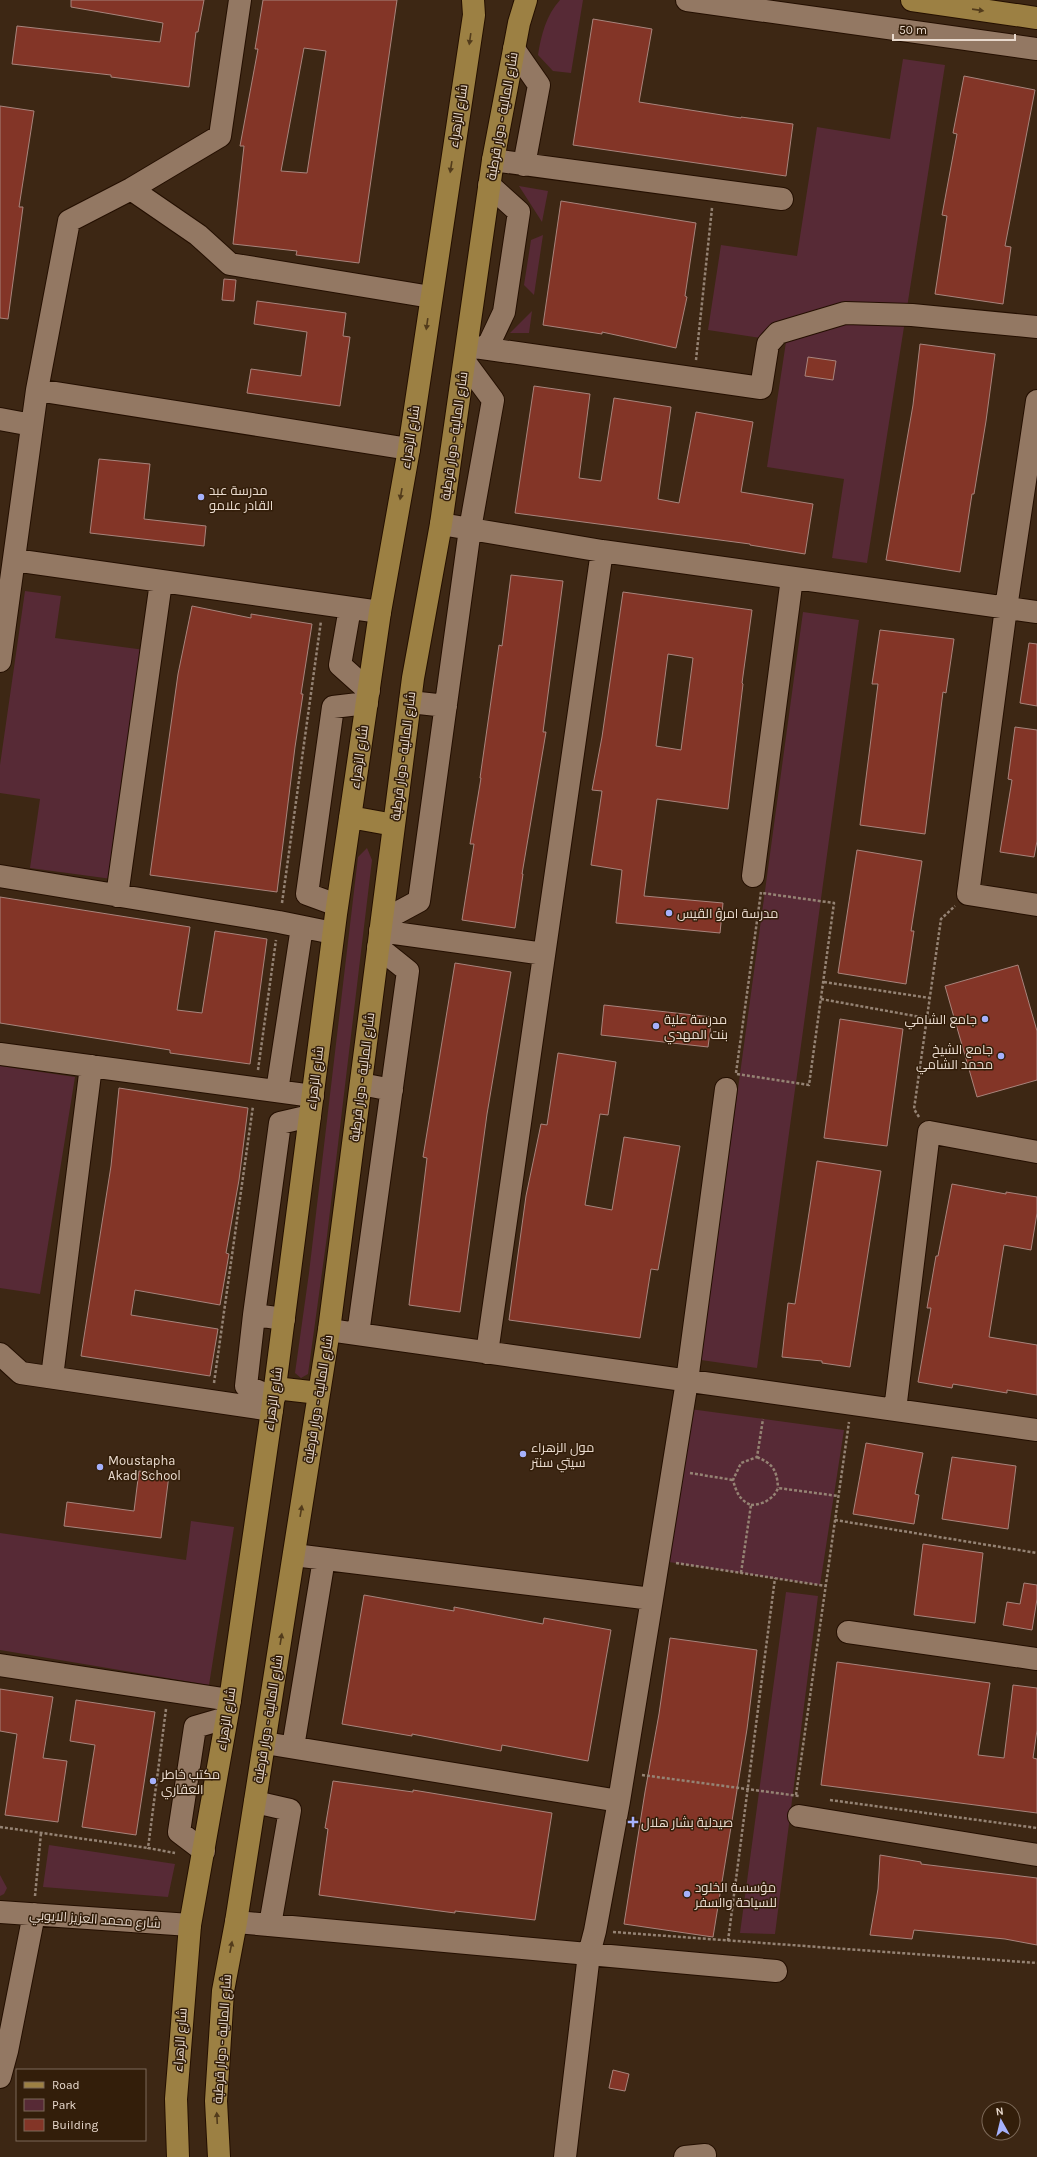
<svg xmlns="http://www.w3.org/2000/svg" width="1037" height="2157" viewBox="0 0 1037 2157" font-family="Karla,Cairo,sans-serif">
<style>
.green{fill:#572a36}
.building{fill:#833527;stroke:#a8847c;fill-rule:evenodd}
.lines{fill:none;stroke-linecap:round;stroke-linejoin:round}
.minor-casing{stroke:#240f00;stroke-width:24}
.major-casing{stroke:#240f00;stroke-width:24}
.path{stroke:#958374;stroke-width:2.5;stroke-dasharray:3 2;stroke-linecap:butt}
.minor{stroke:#937863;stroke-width:22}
.major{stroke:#9c8043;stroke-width:22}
.oneway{fill:#523b1b}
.poi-dot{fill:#a5b1fc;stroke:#331e0a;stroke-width:1.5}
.labels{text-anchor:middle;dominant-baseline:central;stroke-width:3;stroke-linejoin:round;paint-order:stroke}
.street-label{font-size:13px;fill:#e9dace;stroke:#331e0a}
.poi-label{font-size:13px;fill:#e9dace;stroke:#331e0a;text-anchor:start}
</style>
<rect width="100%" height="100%" fill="#3d2714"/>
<path class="green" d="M560 0H583L571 73 553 71 538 55C541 36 546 15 560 0Z
M903 59 945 65 867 563 832 558 844 479 767 467 786 342 708 330 721 245 797 256 817 127 890 139Z
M519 186 548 191 542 222Z
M543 235 534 295 524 285 531 240Z
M532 311 529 333H510Z
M25 591 61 596 55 638 145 650 112 879 30 868 40 799 0 793V765Z
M803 612 859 620 757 1368 701 1360Z
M367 848 372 860 327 1236 308 1374 301 1378 295 1373 309 1273 358 857Z
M0 1066 75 1077 40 1294 0 1288Z
M690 1409 844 1430 820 1585 669 1562Z
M191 1521 234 1527 209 1685 0 1650V1533L186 1560Z
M786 1592 818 1596 775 1934 740 1933Z
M49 1845 175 1864 168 1897 43 1887Z
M0 1875 7 1888 4 1894 0 1896Z"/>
<path class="building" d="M71 0H204L198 32H196L189 87 111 77V75L12 64 17 26 160 42 163 23 71 7Z
M263 0H397L359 263 296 255 297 251 233 244 244 146H240L258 49H255ZM304 48 326 51 307 173 281 171Z
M593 19 652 29 639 102 741 118V117L793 124 786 176 573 145Z
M964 76 1035 90 1005 246 1011 247 1003 304 935 294 947 216 942 215 957 134 953 133Z
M0 106 34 111 19 207H23L8 319 0 318Z
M561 201 696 223 685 296 687 297 676 348 602 332V334L543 325Z
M224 279 236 280 234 301 222 300Z
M257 301 346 313 343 336 350 337 340 406 247 393 251 369 301 376 307 332 254 324Z
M920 344 995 354 986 421 974 494H972L960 572 886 560 913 405Z
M808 357 836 361 833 380 805 376Z
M534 386 590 394 579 478 601 481 614 398 671 407 658 499 679 503 696 412 753 422 741 492 813 504 805 554 750 545V544L515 513Z
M99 459 150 464 144 519 206 526 204 546 90 533Z
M511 575 563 581 543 732H546L522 874H523L515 928 462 920 474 844H470L481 778H480L499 645 502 646Z
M623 592 752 610 742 683 743 684 728 809 657 799 644 896 723 903 720 933 616 923 622 870 591 865 602 791 592 790 602 737ZM668 654 693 658 681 750 656 746Z
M192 606 251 618V614L312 624 301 694H303L295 747 277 892 150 875 178 674Z
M880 630 954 639 946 693 943 692 925 834 860 825 878 684H872Z
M1029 643 1037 644V706L1020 703Z
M1015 727 1037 730V841L1034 857 1000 852 1012 780 1008 779Z
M857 850 922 861 911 931H914L906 984 838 973Z
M0 897 190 927 177 1010 202 1013 215 931 267 939 250 1064 170 1053V1050L0 1023Z
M455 963 511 972 487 1114 460 1312 409 1305 427 1158 423 1157Z
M1018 965 1037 1031V1080L977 1097 945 986Z
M604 1005 712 1017 708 1047 601 1035Z
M840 1019 903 1029 887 1146 824 1138Z
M558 1053 616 1062 608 1115 600 1114 585 1205 612 1210 624 1137 680 1146 658 1270 651 1269 640 1338 509 1320 526 1196 541 1124 547 1125Z
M119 1088 248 1108 239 1180 226 1253 229 1254 220 1305 135 1290 131 1315 218 1329 210 1376 81 1356 111 1166Z
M817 1161 881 1171 850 1367 822 1363V1361L782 1357 788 1303 795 1304Z
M952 1184 1006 1194V1192L1037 1197V1213L1031 1250 1004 1245 989 1337 1037 1345V1395L1007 1390V1393L953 1384 952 1388 918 1382 931 1308H927L936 1256H938Z
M866 1443 923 1453 915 1494 919 1495 914 1524 853 1514Z
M952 1457 1016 1466 1008 1529 942 1519Z
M139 1471 169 1475 161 1538 64 1526 67 1502 134 1511Z
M923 1544 983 1553 975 1623 914 1615Z
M1024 1583 1037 1585V1599L1032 1630 1003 1625 1007 1602 1020 1604Z
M364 1595 454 1611V1607L543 1624 544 1618 611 1630 588 1761 502 1745 501 1751 412 1734V1736L342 1724Z
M670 1638 757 1650 747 1729 713 1937 624 1924 645 1792 659 1714Z
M837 1662 990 1683 978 1755 1004 1758 1013 1685 1037 1688V1730L1033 1758 1037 1759V1813L821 1785Z
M0 1689 53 1697 43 1758 67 1761 58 1822 5 1815 17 1734 0 1731Z
M76 1700 155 1712 136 1835 82 1827 95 1745 70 1741Z
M333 1781 413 1792V1790L552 1813 535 1920 455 1911V1913L319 1895 328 1829 325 1828Z
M880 1855 921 1862V1864L1037 1878V1945L1005 1939 914 1930 912 1939 870 1935 878 1889Z
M613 2070 629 2074 625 2091 609 2088Z"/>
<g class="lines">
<defs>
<path id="minor" d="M687 0 1037 49
M514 49 539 85 524 165
M493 160 782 199
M131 189 198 235 230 264 431 297
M468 346 761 388 768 344 778 333 845 313 912 315 1037 327
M487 348 504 312 519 212 489 185
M37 390 409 449
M1037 401 1006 608 968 894 1037 905
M0 419 32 425
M441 524 602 551 1037 612
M14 560 380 612
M350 608 340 665 369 691
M0 661 37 390 69 221 131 189 220 136 240 0
M410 702 446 706
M0 876 279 922 333 933
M753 876 792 578
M117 896 161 582
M337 905 307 894 333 707 367 703
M382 921 419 901 470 529 493 400 465 362
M380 931 544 954
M0 1054 313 1096
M361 1084 392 1090
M277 1091 302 927
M254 1315 246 1386 274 1398
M284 1319 254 1315 280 1123 310 1116
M329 1330 1037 1430
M358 1334 408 971 378 947
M487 1353 602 551
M0 1354 21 1373 272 1410
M52 1377 91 1066
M895 1410 929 1132 1037 1152
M294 1555 652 1599 687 1381 726 1089
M848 1632 1037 1659
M0 1665 230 1700
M265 1743 619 1801
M293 1747 324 1559
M255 1802 290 1810 270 1925
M799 1816 1037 1855
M204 1851 179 1832 195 1727 226 1718
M0 1912 190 1925
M236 1922 776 1971
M0 2077 7 2051 34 1914
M565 2157 589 1954 595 1931 619 1801 652 1599
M685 2157 705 2155"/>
<path id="major" d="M912 0 1037 18
M350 817 394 825
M275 1388 319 1393
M178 2157 176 2099 190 1925 230 1700 272 1410 336 914 380 612 409 449 474 15 473 0
M219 2157 216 2101 223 1991 236 1922 329 1330 413 678 441 524 493 160 519 23 526 0"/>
</defs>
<use href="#minor" class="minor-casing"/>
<use href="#major" class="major-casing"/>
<path class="path" d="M696 360 712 208
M282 903 321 621
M824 982 930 998
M821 999 926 1018
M258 1070 276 940
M736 1073 761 892
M737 1074 809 1085 834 903 762 893
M919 1117 914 1109 941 919 955 906
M214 1383 253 1106
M757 1457C773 1464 777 1470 778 1488
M690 1473 733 1480
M751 1505C762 1505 774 1499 778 1488L838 1496
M835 1520 1037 1553
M676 1563 826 1586
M741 1573 751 1505C739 1500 736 1491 733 1480L741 1463 757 1457 763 1419
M166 1709 148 1848 175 1853
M642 1775 799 1796
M796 1795 849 1422
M830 1800 1037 1828
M0 1827 148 1848
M35 1896 41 1833
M613 1932 1037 1963
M728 1941 775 1578"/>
<use href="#minor" class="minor"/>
<use href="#major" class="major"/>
</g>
<defs><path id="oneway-solid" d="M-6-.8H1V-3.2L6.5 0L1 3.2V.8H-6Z"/></defs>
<g class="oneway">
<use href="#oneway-solid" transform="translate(978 10) rotate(8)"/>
<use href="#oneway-solid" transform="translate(470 39) rotate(98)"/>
<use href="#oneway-solid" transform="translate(451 167) rotate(99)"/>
<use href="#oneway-solid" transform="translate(427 324) rotate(98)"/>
<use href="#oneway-solid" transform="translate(401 494) rotate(100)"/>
<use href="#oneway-solid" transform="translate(301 1511) rotate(-81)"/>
<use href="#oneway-solid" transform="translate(281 1639) rotate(-81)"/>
<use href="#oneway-solid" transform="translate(231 1947) rotate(-79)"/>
<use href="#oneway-solid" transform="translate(217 2118) rotate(-93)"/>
</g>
<g class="poi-dot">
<circle cx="201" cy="497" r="4"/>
<circle cx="669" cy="913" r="4"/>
<circle cx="985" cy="1019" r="4"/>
<circle cx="656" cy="1026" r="4"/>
<circle cx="1001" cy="1056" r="4"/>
<circle cx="523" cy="1454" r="4"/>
<circle cx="100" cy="1467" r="4"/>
<circle cx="153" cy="1781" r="4"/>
<path d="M631 1816h4v4h4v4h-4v4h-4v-4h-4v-4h4z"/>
<circle cx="687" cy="1894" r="4"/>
</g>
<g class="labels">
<g class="street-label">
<text transform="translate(458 116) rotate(-81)">شارع الزهراء</text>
<text transform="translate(502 116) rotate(-80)">شارع المالية - دوار قرطبة</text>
<text transform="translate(454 436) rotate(-82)">شارع المالية - دوار قرطبة</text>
<text transform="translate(410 437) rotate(-81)">شارع الزهراء</text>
<text transform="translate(403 756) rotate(-83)">شارع المالية - دوار قرطبة</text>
<text transform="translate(359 757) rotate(-82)">شارع الزهراء</text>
<text transform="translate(362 1077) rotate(-83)">شارع المالية - دوار قرطبة</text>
<text transform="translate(315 1078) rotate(-83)">شارع الزهراء</text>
<text transform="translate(273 1399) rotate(-82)">شارع الزهراء</text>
<text transform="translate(318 1399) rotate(-81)">شارع المالية - دوار قرطبة</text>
<text transform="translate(226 1719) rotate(-81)">شارع الزهراء</text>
<text transform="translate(268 1719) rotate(-81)">شارع المالية - دوار قرطبة</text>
<text transform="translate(95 1919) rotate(4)">شارع محمد العزيز الايوبي</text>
<text transform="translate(222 2039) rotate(-86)">شارع المالية - دوار قرطبة</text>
<text transform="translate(180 2040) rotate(-86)">شارع الزهراء</text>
</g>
<g class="poi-label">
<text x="209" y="490">مدرسة عبد<tspan x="209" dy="15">القادر علامو</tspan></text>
<text x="677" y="913">مدرسة امرؤ القيس</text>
<text x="664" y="1019">مدرسة علية<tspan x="664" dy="15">بنت المهدي</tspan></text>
<text x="977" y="1019" text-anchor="end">جامع الشامي</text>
<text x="993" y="1049" text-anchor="end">جامع الشيخ<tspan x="993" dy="15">محمد الشامي</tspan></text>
<text x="531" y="1447">مول الزهراء<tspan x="531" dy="15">سيتي سنتر</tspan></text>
<text x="108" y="1460">Moustapha<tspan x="108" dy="15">Akad School</tspan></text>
<text x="161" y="1774">مكتب خاطر<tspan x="161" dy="15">العقاري</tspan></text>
<text x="641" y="1822">صيدلية بشار هلال</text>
<text x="695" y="1887">مؤسسة الخلود<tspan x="695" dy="15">للسياحة والسفر</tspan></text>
</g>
</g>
<rect x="16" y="2069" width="130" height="72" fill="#331e0a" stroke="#7c6958"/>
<rect x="24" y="2082" width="20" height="6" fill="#9c8043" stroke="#7c6958"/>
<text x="52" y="2089" font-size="12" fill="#e9dace">Road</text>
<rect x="24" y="2099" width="20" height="12" fill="#572a36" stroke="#7c6958"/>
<text x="52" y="2109" font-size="12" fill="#e9dace">Park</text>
<rect x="24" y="2119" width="20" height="12" fill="#833527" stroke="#7c6958"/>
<text x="52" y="2129" font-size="12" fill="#e9dace">Building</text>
<g transform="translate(1001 2121) rotate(352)"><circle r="19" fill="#331e0a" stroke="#7c6958"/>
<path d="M0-3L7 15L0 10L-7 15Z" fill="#a5b1fc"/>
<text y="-6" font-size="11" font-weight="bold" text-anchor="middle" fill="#e9dace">N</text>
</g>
<path d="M893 34v6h122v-6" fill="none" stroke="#e9dace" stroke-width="2"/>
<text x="899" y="34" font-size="12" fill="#e9dace" stroke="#331e0a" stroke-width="3" paint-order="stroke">50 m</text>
</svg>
